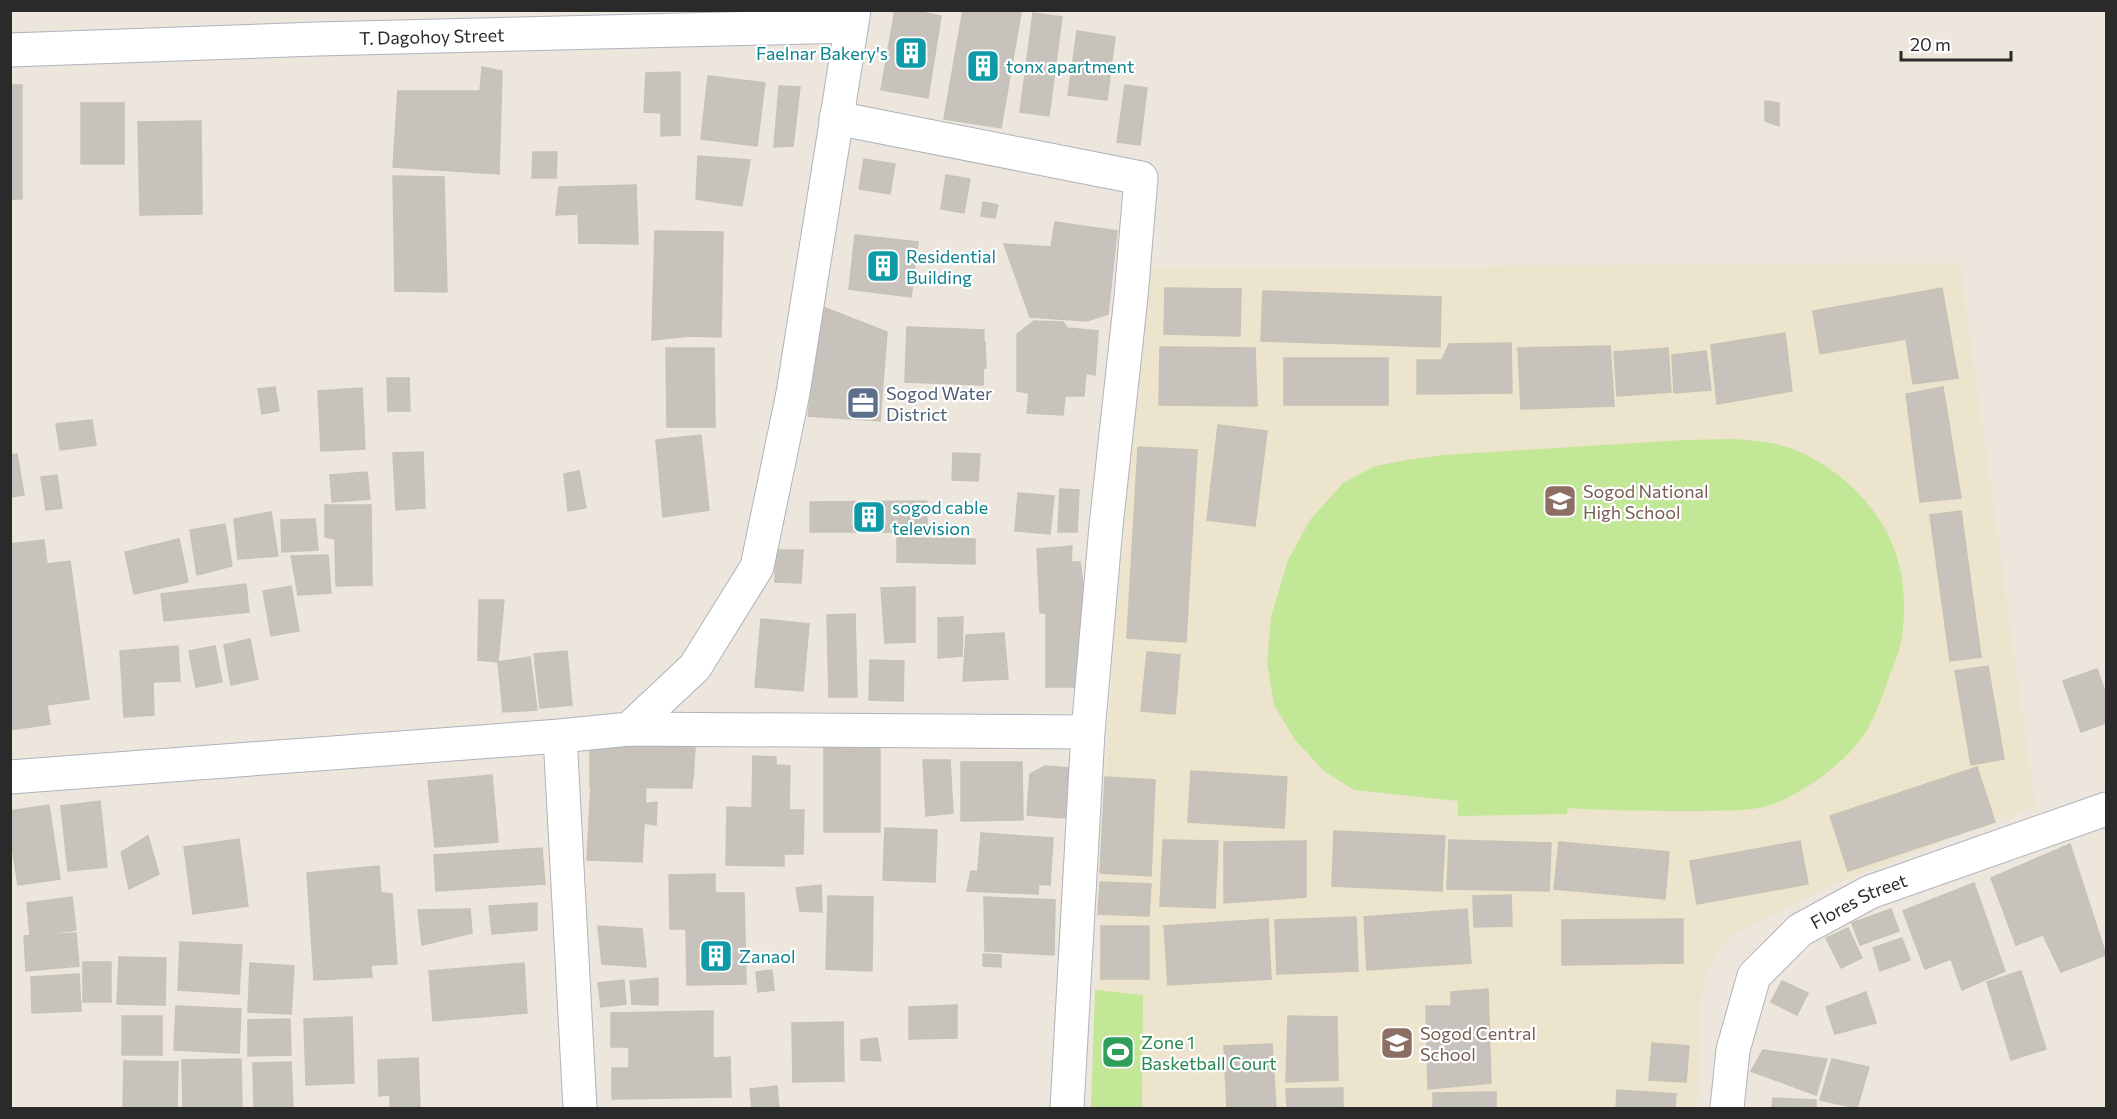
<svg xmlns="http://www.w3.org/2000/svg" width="2117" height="1119" viewBox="0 0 2117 1119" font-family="Commissioner,sans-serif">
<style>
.education{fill:#ede4cd}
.pitch{fill:#c1e797}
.building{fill:#c7c3bc;stroke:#c7c2b6;stroke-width:1.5}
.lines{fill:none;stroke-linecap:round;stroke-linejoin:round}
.minor-casing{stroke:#b0b2bd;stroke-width:35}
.minor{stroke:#fff;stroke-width:33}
.labels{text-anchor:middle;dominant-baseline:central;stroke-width:4.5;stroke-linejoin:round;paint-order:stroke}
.street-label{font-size:18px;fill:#2a2a2a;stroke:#fff}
.culture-label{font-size:18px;fill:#0d838f;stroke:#fff;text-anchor:start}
.service-label{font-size:18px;fill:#4e5e75;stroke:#fff;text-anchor:start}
.education-label{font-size:18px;fill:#785e54;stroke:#fff;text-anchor:start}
.leisure-label{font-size:18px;fill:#27864d;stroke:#fff;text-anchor:start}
</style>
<rect width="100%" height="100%" fill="#ece6dd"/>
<path class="education" d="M1960 263 2035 805 1836 884 1728 938 1703 978 1697 1108H1090L1100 947 1107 734 1146 268Z"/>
<path class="pitch" d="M1733 439C1751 441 1770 441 1787 447 1839 465 1885 510 1899 564 1905 586 1905 614 1902 637 1900 651 1893 666 1888 680 1882 697 1876 714 1867 730 1849 760 1808 790 1776 803 1753 812 1728 810 1704 811 1658 811 1613 811 1567 808V814L1458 816V801L1354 790 1324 771 1295 740 1274 705 1267 663 1271 617 1288 560 1310 520 1343 483 1375 466 1407 460 1444 455 1683 440Z
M1095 990 1143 995 1142 1108H1091Z"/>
<path class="building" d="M895 10H911L941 16 928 98 881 90Z
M963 10H1008L1021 13 1001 128 944 119Z
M1033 13 1062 17 1049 116 1020 112Z
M1077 31 1115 37 1107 100 1068 95Z
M482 67 502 71 499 174 393 167 398 91H480Z
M680 72V135L661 136V113L644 112 646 73Z
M708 76 765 83 757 146 701 139Z
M10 85H22V199H10Z
M1125 85 1147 88 1140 145 1117 142Z
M779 86 800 87 793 146 774 147Z
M1765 101 1779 103V126L1765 121Z
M81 103H124V164H81Z
M201 121 202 214 140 215 138 122Z
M533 152H557L556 178H532Z
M698 156 750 160 742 206 696 199Z
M864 159 895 164 890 194 859 189Z
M946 175 970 179 964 213 941 209Z
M393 176 444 177 447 292 395 291Z
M636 185 638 244 579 243 578 214 556 215 559 187Z
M983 202 998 205 995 218 981 216Z
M1055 222 1117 231 1108 314 1087 321 1030 317 1004 244 1051 247Z
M655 231 723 232 721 337 690 336 652 340Z
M855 235 918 242 911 297 849 289Z
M1165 288 1241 289 1240 336 1164 334Z
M1942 288 1958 378 1913 384 1906 339 1820 354 1813 311Z
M1263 291 1441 297 1440 347 1261 341Z
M823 307 887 332 880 421 808 416Z
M1034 321 1063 322 1067 328 1098 331 1095 375 1086 373 1084 396H1065L1063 415 1027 413 1029 393 1017 391V334Z
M907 327 984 330 983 385 905 382Z
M1785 333 1792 391 1717 404 1711 345Z
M985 342 986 368 960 370 959 343Z
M1511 343 1512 393 1417 394V360H1442L1449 344Z
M1610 346 1614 406 1521 409 1518 348Z
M1160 347 1255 348 1257 406 1159 405Z
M666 348H714L715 427H667Z
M1668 348 1671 392 1617 396 1614 352Z
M1706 351 1711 390 1674 393 1672 355Z
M1284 358H1388V405H1284Z
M387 378H409L410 411H388Z
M275 387 279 411 262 414 258 389Z
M1943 387 1961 498 1920 502 1906 394Z
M362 388 365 449 321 451 318 391Z
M92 420 96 445 60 450 56 424Z
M1218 425 1267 431 1255 526 1207 520Z
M701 435 709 510 663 517 656 440Z
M1138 447 1197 450 1186 642 1127 638Z
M423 452 425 508 396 510 393 453Z
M953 453 980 454 978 481 952 480Z
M17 454 24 495 10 497V455Z
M579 471 586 508 568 511 564 474Z
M367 472 370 499 332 502 330 475Z
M57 475 62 508 46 510 41 477Z
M1060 489 1079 490 1077 532H1058Z
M1018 493 1054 496 1050 534 1015 531Z
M927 501V532H810V502Z
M325 505H371L372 585 336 586 335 539 325 537Z
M1961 511 1981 657 1950 661 1930 515Z
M271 512 278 556 238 559 234 519Z
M315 519 318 550 282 552 281 520Z
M225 524 232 566 197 575 190 530Z
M897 538 975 539V564L897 562Z
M179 539 188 582 134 594 125 552Z
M44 540 47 564 70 561 89 699 47 705 50 724 10 730V544Z
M1072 546 1071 562H1080L1087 612 1040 613 1037 549Z
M776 550H803L801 583 775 582Z
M328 555 331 593 298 595 291 556Z
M246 584 249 612 164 621 161 594Z
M291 586 299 631 271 636 263 591Z
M915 587V642L885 643 881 588Z
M479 600H504L498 662 478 660Z
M1046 607H1081V687H1046Z
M855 614 857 697H829L827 615Z
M963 617 962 656 938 658V618Z
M761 619 809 624 803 691 755 687Z
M1004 633 1008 679 963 681 966 635Z
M250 639 258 679 231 685 224 645Z
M178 646 180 681 153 682 154 715 124 717 120 651Z
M215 646 222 682 196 687 189 651Z
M567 651 572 705 540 708 534 654Z
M1147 652 1180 655 1175 714 1141 711Z
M530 657 537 710 503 712 498 662Z
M870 660 904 661 903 701 869 700Z
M1988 666 2004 759 1971 765 1955 671Z
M2097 669 2106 694V723L2081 732 2063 681Z
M604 744 695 748 693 780 593 775Z
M590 745 692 747V788L590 787Z
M824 746H880V832H824Z
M753 756 776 757V765L790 766 789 810H804L803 854H784V866L726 865 727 807 752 808Z
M923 760H950L953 813 926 816Z
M961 762H1022L1023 820 961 821Z
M1045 766 1069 768 1065 818 1027 815 1030 774Z
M1977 767 1995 822 1848 871 1830 816Z
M1191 771 1287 777 1284 828 1188 822Z
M492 775 498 842 435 847 428 781Z
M1105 777 1155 780 1151 876 1100 873Z
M591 784 646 787 642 862 587 860Z
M100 801 107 867 68 871 61 806Z
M657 802 656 825 644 823 643 804Z
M49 805 60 879 18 885 10 834V811Z
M885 828 937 830 935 882 883 880Z
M1334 831 1445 836 1442 891 1332 886Z
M981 833 1053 838 1050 885 977 881Z
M148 836 159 874 129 889 121 852Z
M239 839 248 906 193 914 184 847Z
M1163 840 1218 841 1215 908 1160 906Z
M1449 840 1551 843 1549 891 1447 889Z
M1306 841V897L1224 903V842Z
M1800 841 1808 884 1697 904 1690 861Z
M1559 842 1669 852 1665 899 1554 889Z
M2070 844 2106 955 2061 972 2043 935 2016 945 1991 878Z
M542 848 545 884 436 891 434 855Z
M993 854 1032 855 1033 870 1040 869 1038 894 967 891 971 871 995 873Z
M379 866 381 893 392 894 397 964 371 965 372 977 314 980 307 873Z
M715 874V893H744L746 984 687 985 686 929H670L669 875Z
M1100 882 1151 884 1149 916 1098 914Z
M1974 883 2005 971 1962 990 1951 959 1925 969 1903 911Z
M821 885 822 912 800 911 796 888Z
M1511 895 1512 926 1474 927 1473 896Z
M828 896 873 897 872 971 826 969Z
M72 897 76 930 30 936 27 903Z
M984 897 1055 900 1054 955 985 951Z
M537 903V930L492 934 489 906Z
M470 909 472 933 422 945 418 910Z
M1467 909 1471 963 1367 970 1364 917Z
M1891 909 1899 931 1860 945 1852 923Z
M1356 917 1358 971 1277 974 1275 920Z
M1268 919 1271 979 1168 985 1164 926Z
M1683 919V963L1562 965V920Z
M598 926 642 929 646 967 602 964Z
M1101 926H1149V979H1101Z
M1848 928 1862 958 1841 968 1826 938Z
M76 933 79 966 26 971 24 936Z
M1902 938 1910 960 1880 971 1873 948Z
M180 942 242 945 239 994 178 990Z
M983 954 1001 955V967L983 966Z
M119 957 166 958 165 1005 117 1004Z
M83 962H111V1002H83Z
M250 963 294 966 291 1014 248 1012Z
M524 963 527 1013 433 1021 429 971Z
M772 970 774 990 758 992 756 972Z
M2021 971 2046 1049 2011 1060 1987 982Z
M79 974 81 1011 32 1013 31 977Z
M658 978V1005L632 1004 630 981Z
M624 980 626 1004 601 1007 598 983Z
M1782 981 1808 993 1797 1015 1771 1002Z
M1488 989 1491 1083 1428 1089 1426 1006H1451V992Z
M1866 992 1876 1023 1835 1034 1826 1007Z
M957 1005V1038L909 1039V1007Z
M176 1006 241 1009 239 1053 174 1050Z
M713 1011V1058L730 1057 731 1097 612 1099V1068H629V1047H611V1013Z
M122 1016H162V1055H122Z
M1288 1016 1337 1017 1338 1080 1286 1082Z
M352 1017 354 1083 306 1085 304 1019Z
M290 1019 291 1055 248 1056V1020Z
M843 1022 844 1081 793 1082 792 1023Z
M877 1038 881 1061 861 1060V1040Z
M1652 1043 1689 1046 1686 1082 1649 1080Z
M1272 1044 1276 1108H1227L1224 1046Z
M1763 1050 1827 1059 1816 1095 1751 1071Z
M418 1058 420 1108H390V1095L379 1096 378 1060Z
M241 1059 242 1108H183L182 1060Z
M1832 1059 1869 1067 1857 1108 1820 1100Z
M124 1061 178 1062 177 1108H123Z
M291 1062 293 1108H254L253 1063Z
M777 1086 779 1108H752L750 1089Z
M1343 1088V1108H1287L1286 1089Z
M1617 1090 1676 1094 1675 1108H1616Z
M1496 1092V1108H1433V1093Z
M1773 1098 1816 1100V1108H1772Z"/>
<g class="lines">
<defs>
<g id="minor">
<path id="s1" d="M10 50 317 39 851 26"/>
<path d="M836 118 1141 178 1131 297 1106 526 1088 732 1067 1108"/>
<path d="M629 729 695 667 757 567 793 393 854 10"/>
<path d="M560 736 580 1108"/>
<path d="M10 777 560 736 629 729 1088 732"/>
<path id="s2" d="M1727 1108 1733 1050 1754 976 1800 930 1870 892 2106 809"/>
</g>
</defs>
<use href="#minor" class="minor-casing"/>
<use href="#minor" class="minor"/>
</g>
<defs>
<symbol id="building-square" viewBox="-11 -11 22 22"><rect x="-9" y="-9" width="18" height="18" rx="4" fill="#0f9aa8" stroke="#fff"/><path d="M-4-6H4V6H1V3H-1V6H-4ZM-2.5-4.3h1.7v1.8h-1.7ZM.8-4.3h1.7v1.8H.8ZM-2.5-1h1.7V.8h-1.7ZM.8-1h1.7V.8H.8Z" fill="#fff"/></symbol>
<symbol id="office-square" viewBox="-11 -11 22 22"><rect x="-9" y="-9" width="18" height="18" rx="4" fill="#5c6f8a" stroke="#fff"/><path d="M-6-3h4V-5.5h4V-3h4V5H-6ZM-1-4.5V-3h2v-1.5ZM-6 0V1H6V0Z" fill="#fff"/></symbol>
<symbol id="school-square" viewBox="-11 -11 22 22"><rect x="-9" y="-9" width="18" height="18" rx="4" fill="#8d6e63" stroke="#fff"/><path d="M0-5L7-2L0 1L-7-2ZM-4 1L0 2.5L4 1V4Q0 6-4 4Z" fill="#fff"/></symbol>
<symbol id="stadium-square" viewBox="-11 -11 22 22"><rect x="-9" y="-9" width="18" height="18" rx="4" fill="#2e9e5b" stroke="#fff"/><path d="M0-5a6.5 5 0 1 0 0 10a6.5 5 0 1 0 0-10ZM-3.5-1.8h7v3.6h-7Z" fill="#fff"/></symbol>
</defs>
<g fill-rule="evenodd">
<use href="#building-square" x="892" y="34" width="38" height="38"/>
<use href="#building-square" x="964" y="47" width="38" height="38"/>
<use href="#building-square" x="864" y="247" width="38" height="38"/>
<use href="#office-square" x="844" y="384" width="38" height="38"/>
<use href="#school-square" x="1541" y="482" width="38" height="38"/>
<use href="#building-square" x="850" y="498" width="38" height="38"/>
<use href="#building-square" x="697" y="937" width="38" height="38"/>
<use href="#school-square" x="1378" y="1024" width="38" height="38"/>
<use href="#stadium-square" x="1099" y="1033" width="38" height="38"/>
</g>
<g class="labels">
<g class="street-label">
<text stroke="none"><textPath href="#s1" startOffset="422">T. Dagohoy Street</textPath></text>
<text stroke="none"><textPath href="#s2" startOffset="266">Flores Street</textPath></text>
</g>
<g class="culture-label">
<text x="888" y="53" text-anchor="end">Faelnar Bakery's</text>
<text x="1006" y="66">tonx apartment</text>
<text x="906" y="256">Residential<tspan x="906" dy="21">Building</tspan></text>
<text x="892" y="507">sogod cable<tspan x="892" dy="21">television</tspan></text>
<text x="739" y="956">Zanaol</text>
</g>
<g class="service-label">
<text x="886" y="393">Sogod Water<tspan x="886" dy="21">District</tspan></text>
</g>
<g class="education-label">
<text x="1583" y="491">Sogod National<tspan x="1583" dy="21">High School</tspan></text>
<text x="1420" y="1033">Sogod Central<tspan x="1420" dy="21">School</tspan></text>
</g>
<g class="leisure-label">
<text x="1141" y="1042">Zone 1<tspan x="1141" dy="21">Basketball Court</tspan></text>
</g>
</g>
<rect width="2117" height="1119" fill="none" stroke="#2a2a2a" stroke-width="24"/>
<path d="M1901 51v9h110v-9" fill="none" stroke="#2a2a2a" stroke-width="3"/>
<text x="1910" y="51" font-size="18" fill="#2a2a2a" stroke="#ffffff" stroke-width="4.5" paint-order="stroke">20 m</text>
</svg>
